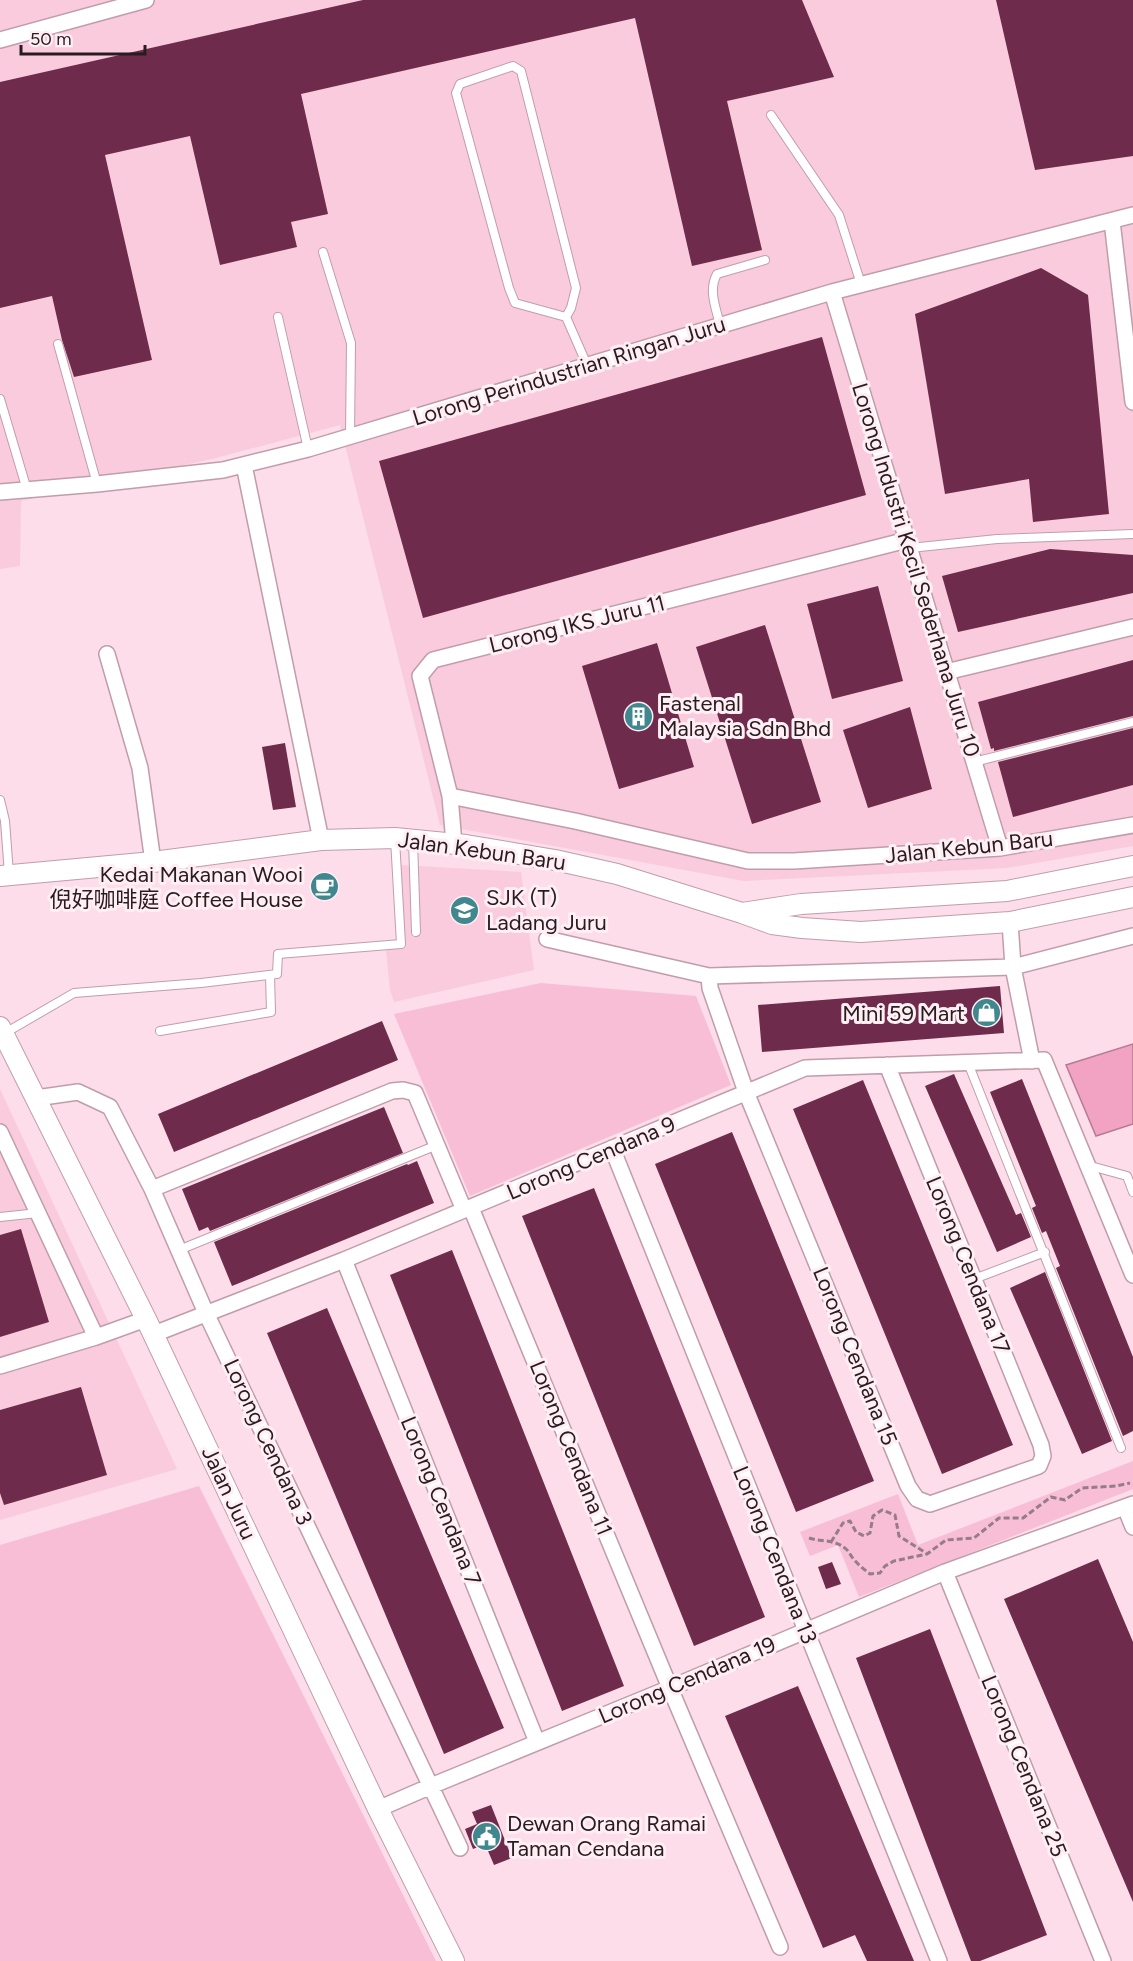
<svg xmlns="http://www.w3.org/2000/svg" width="1133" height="1961" viewBox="0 0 1133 1961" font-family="Figtree,'Noto Sans SC',sans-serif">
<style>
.built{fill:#f9cbdd}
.green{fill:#f8bed5}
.water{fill:#f2a3c4;stroke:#b67a93;stroke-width:1.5}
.building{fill:#6e2b4b}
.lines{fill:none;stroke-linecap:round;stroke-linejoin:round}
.service-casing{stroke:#c19dab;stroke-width:10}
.minor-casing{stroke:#c19dab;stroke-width:18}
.tertiary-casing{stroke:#c19dab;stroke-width:22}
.path{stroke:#947d86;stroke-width:3;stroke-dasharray:6 3;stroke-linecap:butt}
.service{stroke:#fff;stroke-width:8}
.minor{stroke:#fff;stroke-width:15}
.tertiary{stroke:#fff;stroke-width:20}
.labels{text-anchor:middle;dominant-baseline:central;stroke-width:6;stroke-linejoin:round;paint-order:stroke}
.street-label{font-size:22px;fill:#291c21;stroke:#ffeff5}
.poi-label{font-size:22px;fill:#291c21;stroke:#ffeff5;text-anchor:start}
</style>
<rect width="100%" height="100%" fill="#fcdde9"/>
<path class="built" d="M0 0H1133V846L1007 868 744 881 440 825 340 425 216 458 21 501 20 566 0 569Z
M401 865 521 872 534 970 394 1002 390 990 386 950 404 947Z
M0 1089 177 1469 0 1520Z"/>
<path class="green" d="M541 983 696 996 731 1085 470 1196 394 1014Z
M1133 1461V1489L859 1597 838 1545 810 1556 800 1532 898 1494 918 1545Z
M199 1486 436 1961H0V1545Z"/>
<path class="water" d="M1133 1044V1124L1096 1136 1066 1065Z"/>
<path class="building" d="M363 0H802L834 77 727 101 762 250 692 266 635 18 301 94 328 214 291 222 297 247 220 265 190 136 105 155 152 360 74 377 62 340 52 296 0 308V82Z
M996 0H1133V156L1035 170Z
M1041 268 1088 295 1109 514 1033 522 1029 479 945 494 915 314Z
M822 337 866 495 423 618 379 461Z
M1050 549 1133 555V593L958 632 942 576Z
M878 586 903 681 832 699 807 604Z
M765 625 821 802 752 824 696 647Z
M657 643 694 767 619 789 582 666Z
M1133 660V716L994 751V748L991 749 978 702Z
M910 707 932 789 868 808 843 730Z
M1133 728V785L1013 817 998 762Z
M285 743 296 807 273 810 262 747Z
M1000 986 1004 1033 762 1052 758 1005Z
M382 1021 398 1060 174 1152 158 1114Z
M954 1074 1016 1215 1021 1213 1031 1237 997 1252 925 1086Z
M1022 1079 1133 1357V1431L1123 1436 1056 1268 1060 1266 1046 1231 1042 1233 1032 1208 1036 1206 990 1092Z
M863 1080 1013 1445 942 1474 793 1109Z
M384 1107 403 1153 210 1231 208 1227 199 1231 182 1189Z
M732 1132 874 1481 796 1512 655 1164Z
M417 1161 434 1203 232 1286 214 1242 407 1164 408 1165Z
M594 1188 765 1617 694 1646 522 1216Z
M21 1229 49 1322 0 1337V1235Z
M452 1250 624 1686 562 1711 390 1275Z
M1045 1272 1112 1441 1082 1454 1010 1288Z
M327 1308 504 1728 444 1754 267 1333Z
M81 1387 107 1475 4 1505 0 1493V1410Z
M1098 1559 1133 1642V1902L1004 1599Z
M832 1562 841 1584 826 1589 818 1567Z
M930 1629 1047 1935 980 1961H971L856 1658Z
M798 1686 914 1961H867L855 1935 823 1948 725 1716Z
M491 1805 512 1858 494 1865 485 1844 473 1849 465 1829 477 1824 472 1812Z"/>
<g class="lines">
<defs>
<path id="service" d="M513 66 521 71 576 288 571 308 566 317 515 303 509 288 456 93 460 84Z
M771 115 839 215 861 284
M323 252 351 343 350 436
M278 317 308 449
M566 317 587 365
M720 325C716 308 708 290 717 274L765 260
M58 344 97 484
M0 399 27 490
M910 548 997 539 1133 534
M974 762 1133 722
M0 800 5 821 9 874
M413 840 416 932
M160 1031 271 1012 270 975
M5 1033 74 993 201 983 277 974 278 954 401 944 395 839
M968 1063 1121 1448
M1087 1165 1127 1176 1133 1192
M0 1217 38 1213
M179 1250 437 1145
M974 1279 1045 1252"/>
<path id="minor" d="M0 40 146 0
M1112 221 1133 402
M832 292 1000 848
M244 465 321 840
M0 492 97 484 223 470 308 449 832 292 1133 215
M107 654 140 768 153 862
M946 672 1133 627
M450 796 575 821 748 861H794L1000 848 1133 825
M454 844 450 796 420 676 433 660 907 540
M1010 922 1013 967 1032 1061
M547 939 709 976 1013 967 1133 936
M709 976 710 988 746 1092 908 1486 917 1499 930 1504 1039 1466 1043 1456 1041 1445 887 1065
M36 1098 78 1092 110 1107 152 1189 206 1313 460 1848
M0 1132 96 1337
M612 1148 939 1961
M152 1189 392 1091 403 1090 415 1093 464 1210
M471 1208 670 1688 780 1947
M344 1260 537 1742
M154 1334 344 1260 805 1068 1044 1060 1133 1275
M0 1366 96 1337 146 1319
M1125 1507 1133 1527
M945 1572 1103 1961
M378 1809 431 1786 670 1688 945 1572 1133 1504"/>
<path id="tertiary" d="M0 876 153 862 321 840 395 838 466 845 555 860 617 874 742 913 772 924 802 928 861 932 1010 922 1133 897
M742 913 801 904 1007 891 1133 866
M0 1027 146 1319 378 1809 454 1961"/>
</defs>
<use href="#service" class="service-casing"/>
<use href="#minor" class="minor-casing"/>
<use href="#tertiary" class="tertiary-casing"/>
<path class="path" d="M809 1538C821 1542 835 1539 846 1549 848 1550 851 1556 852 1557 857 1564 864 1569 870 1574L880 1573 885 1566 894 1561 927 1554 946 1540 974 1538 999 1518H1023L1051 1497 1065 1500 1082 1488 1116 1486 1130 1483
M831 1542 843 1523 850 1521 856 1532 864 1536 870 1533 873 1516 882 1510 895 1515 899 1536 926 1553"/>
<use href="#service" class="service"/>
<use href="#minor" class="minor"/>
<use href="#tertiary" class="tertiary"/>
</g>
<defs>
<symbol id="building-disc" viewBox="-11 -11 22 22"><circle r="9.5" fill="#40888e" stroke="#ffeff5"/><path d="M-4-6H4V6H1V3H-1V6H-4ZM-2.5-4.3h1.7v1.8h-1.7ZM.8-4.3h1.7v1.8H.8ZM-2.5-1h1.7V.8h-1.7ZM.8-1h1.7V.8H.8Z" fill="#fff"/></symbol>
<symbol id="cafe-disc" viewBox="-11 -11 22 22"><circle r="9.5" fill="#40888e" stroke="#ffeff5"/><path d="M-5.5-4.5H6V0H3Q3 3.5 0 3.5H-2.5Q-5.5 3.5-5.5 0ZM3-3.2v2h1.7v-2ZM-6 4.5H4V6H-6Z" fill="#fff"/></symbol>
<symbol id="school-disc" viewBox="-11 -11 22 22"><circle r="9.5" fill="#40888e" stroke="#ffeff5"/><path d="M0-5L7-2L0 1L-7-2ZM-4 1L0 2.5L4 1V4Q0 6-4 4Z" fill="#fff"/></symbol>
<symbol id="shop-disc" viewBox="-11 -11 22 22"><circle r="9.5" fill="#40888e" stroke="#ffeff5"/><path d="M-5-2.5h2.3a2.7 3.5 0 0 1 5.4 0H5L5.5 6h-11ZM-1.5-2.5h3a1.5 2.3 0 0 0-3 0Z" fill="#fff"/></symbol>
<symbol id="civic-disc" viewBox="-11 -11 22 22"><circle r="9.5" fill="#40888e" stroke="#ffeff5"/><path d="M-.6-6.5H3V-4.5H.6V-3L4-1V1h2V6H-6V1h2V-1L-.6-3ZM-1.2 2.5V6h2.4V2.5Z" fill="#fff"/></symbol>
</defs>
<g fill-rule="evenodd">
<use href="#building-disc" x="622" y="700" width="33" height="33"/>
<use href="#cafe-disc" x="308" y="870" width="33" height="33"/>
<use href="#school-disc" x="448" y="894" width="33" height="33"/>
<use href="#shop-disc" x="970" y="996" width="33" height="33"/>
<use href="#civic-disc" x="470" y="1820" width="33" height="33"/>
</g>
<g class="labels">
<g class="street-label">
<text transform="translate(569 371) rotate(-17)">Lorong Perindustrian Ringan Juru</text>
<text transform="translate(916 570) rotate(73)">Lorong Industri Kecil Sederhana Juru 10</text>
<text transform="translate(577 624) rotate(-14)">Lorong IKS Juru 11</text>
<text transform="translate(969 847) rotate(-6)">Jalan Kebun Baru</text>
<text transform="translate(482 851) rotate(8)">Jalan Kebun Baru</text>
<text transform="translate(591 1158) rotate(-23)">Lorong Cendana 9</text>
<text transform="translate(968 1265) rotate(68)">Lorong Cendana 17</text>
<text transform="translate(855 1356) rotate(68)">Lorong Cendana 15</text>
<text transform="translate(268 1442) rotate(65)">Lorong Cendana 3</text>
<text transform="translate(571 1448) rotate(68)">Lorong Cendana 11</text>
<text transform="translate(229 1493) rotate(65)">Jalan Juru</text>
<text transform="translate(441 1501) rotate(68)">Lorong Cendana 7</text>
<text transform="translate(775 1555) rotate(68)">Lorong Cendana 13</text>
<text transform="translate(687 1680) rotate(-23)">Lorong Cendana 19</text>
<text transform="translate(1024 1766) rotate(68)">Lorong Cendana 25</text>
</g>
<g class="poi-label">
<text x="659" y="703">Fastenal<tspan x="659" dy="25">Malaysia Sdn Bhd</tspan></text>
<text x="303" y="874" text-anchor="end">Kedai Makanan Wooi<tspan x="303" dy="25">倪好咖啡庭 Coffee House</tspan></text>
<text x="486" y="897">SJK (T)<tspan x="486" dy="25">Ladang Juru</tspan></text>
<text x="965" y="1013" text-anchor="end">Mini 59 Mart</text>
<text x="507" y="1823">Dewan Orang Ramai<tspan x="507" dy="25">Taman Cendana</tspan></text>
</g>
</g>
<path d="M21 45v9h124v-9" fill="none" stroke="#291c21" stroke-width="3"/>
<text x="30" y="45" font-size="18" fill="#291c21" stroke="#ffeff5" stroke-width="4.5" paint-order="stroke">50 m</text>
</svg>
